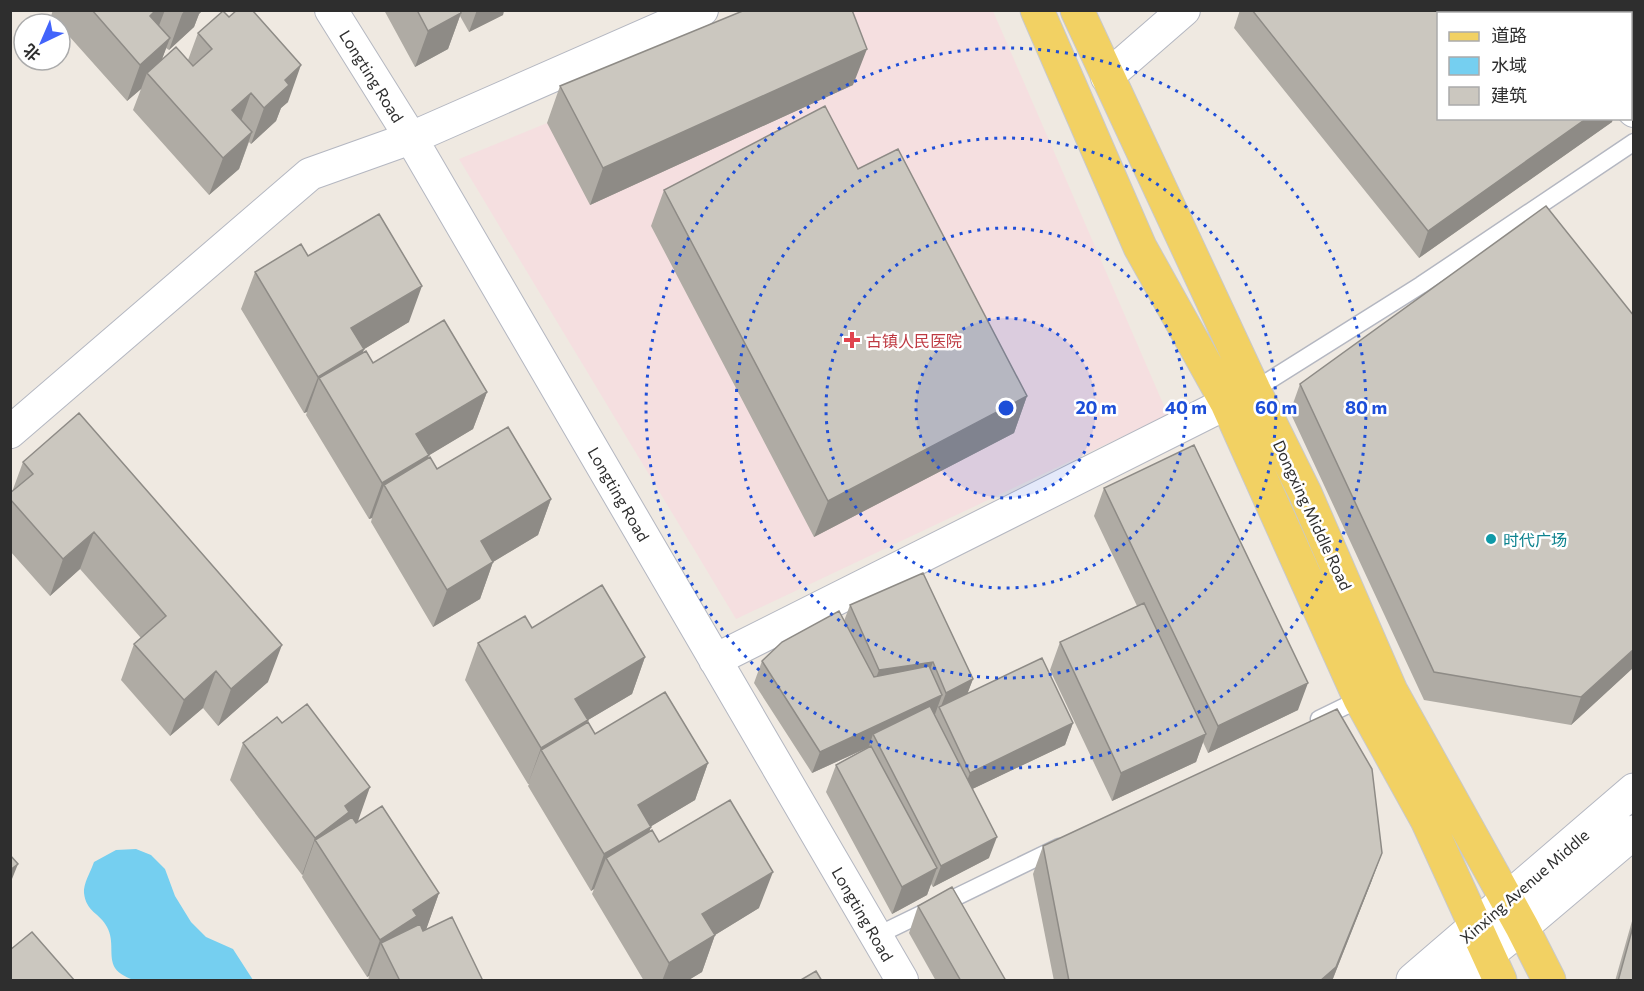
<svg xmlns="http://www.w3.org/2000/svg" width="1644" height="991" viewBox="0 0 1644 991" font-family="Commissioner,'Noto Sans SC',sans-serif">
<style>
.medical{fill:#f5dfe0}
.water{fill:#75cff0}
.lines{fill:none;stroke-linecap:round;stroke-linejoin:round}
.service-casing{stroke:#b4b7c1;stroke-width:19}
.minor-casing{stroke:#b4b7c1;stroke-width:34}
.secondary-casing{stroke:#b4b7c1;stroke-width:35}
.primary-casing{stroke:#c9c9c9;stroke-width:35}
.service{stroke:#fff;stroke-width:16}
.minor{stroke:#fff;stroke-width:32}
.secondary{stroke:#fff;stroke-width:33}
.primary{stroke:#f2d163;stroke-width:33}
.wall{fill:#afaba4}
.shaded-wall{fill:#8e8b86}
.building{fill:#cbc7bf;stroke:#8e8b86;stroke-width:1.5}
.ring{fill:none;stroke:#1d4ed8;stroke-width:3;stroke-dasharray:3 6}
.health-dot{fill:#e0444e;stroke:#fff;stroke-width:2}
.culture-dot{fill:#0f9aa8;stroke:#fff;stroke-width:2}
.labels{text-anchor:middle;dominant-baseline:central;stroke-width:5;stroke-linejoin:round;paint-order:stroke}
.street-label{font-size:16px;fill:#2e2e2e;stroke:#fff}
.health-label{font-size:16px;fill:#be3a42;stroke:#fff;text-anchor:start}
.culture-label{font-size:16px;fill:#0d838f;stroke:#fff;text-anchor:start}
.centre{fill:#1d4ed8;stroke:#fff;stroke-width:3}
.ring-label{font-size:18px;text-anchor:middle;font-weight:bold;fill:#1d4ed8;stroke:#fff;stroke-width:5;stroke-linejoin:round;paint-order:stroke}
</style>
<rect width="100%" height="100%" fill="#efe9e1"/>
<path class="medical" d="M821 11H993L1168 415 736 619 459 159Z"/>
<path class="water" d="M136 849 151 855 165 869 175 896 191 922 206 937 233 949 253 980H134C128 978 119 974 115 968 108 956 115 942 107 927 100 913 86 912 84 893 83 884 91 871 94 862L116 850Z"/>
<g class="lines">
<defs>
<path id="service" d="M1254 390 1421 285 1634 142
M1319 719 1360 699
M876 936 1059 847"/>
<path id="minor" d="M331 10 411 138 902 980
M1107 77 1184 10
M1630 107 1634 111
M10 432 310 174 411 138 702 10
M715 660 1227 403"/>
<path id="secondary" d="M1413 980 1634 790
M1456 980 1522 927 1634 832"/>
<path id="primary" d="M1037 10 1140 247 1227 403 1360 699 1427 820 1500 980
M1077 10 1254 390 1305 493 1391 691 1522 927 1549 980"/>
</defs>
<use href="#service" class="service-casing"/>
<use href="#minor" class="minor-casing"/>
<use href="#secondary" class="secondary-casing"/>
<use href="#primary" class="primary-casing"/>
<use href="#service" class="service"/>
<use href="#minor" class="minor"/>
<use href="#secondary" class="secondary"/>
<use href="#primary" class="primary"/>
</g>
<path class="wall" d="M53 10H203L199 14 194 27 169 50 166 48 162 59 188 60 198 33 288 102 281 108 276 121 251 144 249 142 239 169 209 195 133 110 141 89 127 101 60 26V24H58L51 16Z
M384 10H504L503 15 469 32 460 16 448 49 415 67Z
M1240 10H1551L1438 118H1613L1612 122 1419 258 1234 28Z
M1566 10H1634V88L1630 85V14H1569Z
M853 85 590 205 547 123 560 86Z
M858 169 1027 396 1014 433 814 537 651 226 664 190Z
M308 256 409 322 364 349 363 352 373 363 487 392 473 429 429 455 427 459 437 469 551 499 538 535 493 562 480 599 433 627 371 522 372 518 369 519 306 415 307 412 304 413 241 309 255 272Z
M1634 316V667L1571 725 1424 700 1290 412 1300 384Z
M23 462 268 682 218 726 203 708 170 736 121 680 134 644 141 638 80 569 50 596 10 551V493L12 492Z
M1104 488 1298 710 1208 753 1203 742 1196 762 1112 801 1050 670 1060 642 1137 606 1094 516Z
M850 605 973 679 967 694 1073 723 1065 745 972 789 989 858 933 887 931 884 927 895 892 914 826 792 836 765 869 747 812 773 754 683 762 661 844 621Z
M532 628 645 657 632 694 588 720 587 722 595 734 708 763 695 800 651 826 649 832 659 842 759 908 715 935 702 972 687 981H644L592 894 594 889 591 891 528 786 529 784H528L465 680 478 643Z
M243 743 357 822 439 893 426 929 483 981H368L369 976 367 977 302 877 303 874 302 875 230 780Z
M1043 846 1372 880 1332 981H1054L1033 874Z
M918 906 1006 981H936L909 933Z
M1634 914V981H1615Z"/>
<path class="shaded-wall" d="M156 10H165L155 36 150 16Z
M185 10H203L199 14 194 27 169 50 182 14Z
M477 10H504L503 15 469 32Z
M461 13 448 49 415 67 428 31Z
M170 38 156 75 147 73 141 89 127 101 140 65Z
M867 49 853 85 590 205 603 168Z
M301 65 288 102 281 108 276 121 251 144 264 108 285 80Z
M251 93 238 130 232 110Z
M1587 118H1613L1612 122 1419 258 1428 231Z
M252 132 239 169 209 195 223 158Z
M422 286 409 322 338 365 351 328Z
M364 349 351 386 319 378 307 412 304 413 318 377Z
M487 392 473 429 403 471 416 434Z
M1027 396 1014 433 814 537 828 501Z
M429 455 415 492 384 485 372 518 369 519 382 483Z
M551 499 538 535 493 562 480 599 433 627 447 590 481 541Z
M94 532 80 569 50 596 63 559Z
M282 645 268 682 218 726 231 689Z
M1634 649V667L1571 725 1581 697Z
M645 657 632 694 561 736 575 699Z
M933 662 925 684 871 691 879 670Z
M216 671 203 708 170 736 184 700Z
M973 679 965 700 940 709 946 693Z
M1308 683 1298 710 1208 753 1218 726Z
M942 695 934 717 873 734 869 747 812 773 820 752Z
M588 720 575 757 541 750 528 784 541 748Z
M1073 723 1065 745 962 794 970 773Z
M1206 734 1196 762 1112 801 1121 773Z
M708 763 695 800 625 842 638 805Z
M370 787 357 824 315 840 303 874 302 875 315 838 345 806Z
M651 827 638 863 606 858 594 889 591 891 604 854Z
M997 837 989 858 933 887 941 866Z
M1382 853 1372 880 1332 981H1320Z
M18 864 10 884V870Z
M937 868 927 895 892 914 902 887Z
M773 872 759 908 715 935 702 972 687 981H662L669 963 702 914Z
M439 893 426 930 381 943 369 976 367 977 380 940 413 910Z"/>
<path class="building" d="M92 10H156L150 16 170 38 140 65Z
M237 10H252L301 65 285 80 289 85 264 108 251 93 232 110 252 132 223 158 147 73 176 47 193 66 212 49 198 33 223 11 229 17Z
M417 10H460L461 13 428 31Z
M745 10H852L867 49 603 168 560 86Z
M1252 10H1551L1554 14H1438V118H1587L1428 231Z
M1600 10H1634V49L1630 46V14H1602Z
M825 106 858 169 898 149 1027 396 828 501 664 190Z
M1546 206 1634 316V649L1581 697 1434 672 1300 384Z
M379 214 422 286 351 328 364 349 318 377 255 272 301 244 308 256Z
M444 320 487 392 416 434 429 455 382 483 319 378 366 351 373 363Z
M79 413 282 645 231 689 216 671 184 700 134 644 166 616 94 532 63 559 10 499V493L33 474 23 462Z
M508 427 551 499 481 541 493 562 447 590 384 485 430 457 437 469Z
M1194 445 1308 683 1218 726 1104 488Z
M923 573 973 679 946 693 933 662 879 670 850 605Z
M602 585 645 657 575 699 588 720 541 748 478 643 525 616 532 628Z
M1144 603 1206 734 1121 773 1060 642Z
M839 611 874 677 929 666 942 695 820 752 762 661 782 642Z
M1042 658 1073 723 970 773 939 707Z
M665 692 708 763 638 805 651 827 604 854 541 750 588 722 595 734Z
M307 704 370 787 345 806 349 812 315 838 243 743 277 717 282 723Z
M930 706 997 837 941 866 873 734Z
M1337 709 1372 769 1382 853 1336 967 1320 981H1069L1043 846Z
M871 746 937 868 902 887 836 765Z
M730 800 773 872 702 914 715 935 669 963 606 858 652 830 659 842Z
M382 806 439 893 413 910 417 916 380 940 315 840 352 817 356 823Z
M10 855 18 864 10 870Z
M952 887 1006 981H961L918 906Z
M452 917 483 981H400L381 943 420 924 423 931Z
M1634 923V981H1618Z
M32 932 75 981H10V950Z
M816 971 822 981H799Z"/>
<circle cx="1006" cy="408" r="90" fill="#1d4ed8" fill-opacity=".12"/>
<g class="ring">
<circle cx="1006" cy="408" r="90"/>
<circle cx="1006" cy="408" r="180"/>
<circle cx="1006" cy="408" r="270"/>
<circle cx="1006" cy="408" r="360"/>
</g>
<path class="health-dot" d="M849 331h6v6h6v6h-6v6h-6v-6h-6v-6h6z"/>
<circle class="culture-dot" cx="1491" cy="539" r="6"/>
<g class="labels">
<g class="street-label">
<text transform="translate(372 76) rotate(58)">Longting Road</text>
<text transform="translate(619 494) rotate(60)">Longting Road</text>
<text transform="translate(1313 515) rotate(65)">Dongxing Middle Road</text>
<text transform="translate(1524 886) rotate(-41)">Xinxing Avenue Middle</text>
<text transform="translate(863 914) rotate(60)">Longting Road</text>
</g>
<g class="health-label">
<text x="866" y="340">古镇人民医院</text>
</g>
<g class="culture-label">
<text x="1503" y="539">时代广场</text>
</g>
</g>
<circle cx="1006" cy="408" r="9" class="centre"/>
<g class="ring-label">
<text x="1096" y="414">20 m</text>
<text x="1186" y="414">40 m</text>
<text x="1276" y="414">60 m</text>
<text x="1366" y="414">80 m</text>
</g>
<rect width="1644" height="991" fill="none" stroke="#2e2e2e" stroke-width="24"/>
<rect x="1437" y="12" width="195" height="108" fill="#ffffff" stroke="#ababab" stroke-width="1.5"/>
<rect x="1449" y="32" width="30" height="9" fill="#f2d163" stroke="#ababab" stroke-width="1.5"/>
<text x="1491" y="42" font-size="18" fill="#2e2e2e">道路</text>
<rect x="1449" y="57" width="30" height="18" fill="#75cff0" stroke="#ababab" stroke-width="1.5"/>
<text x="1491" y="72" font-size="18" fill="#2e2e2e">水域</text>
<rect x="1449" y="87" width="30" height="18" fill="#cbc7bf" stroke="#ababab" stroke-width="1.5"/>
<text x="1491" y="102" font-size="18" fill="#2e2e2e">建筑</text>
<g transform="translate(42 42) rotate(224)"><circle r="28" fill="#ffffff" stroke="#ababab" stroke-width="1.5"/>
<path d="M0-4.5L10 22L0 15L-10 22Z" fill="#4264fb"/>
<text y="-9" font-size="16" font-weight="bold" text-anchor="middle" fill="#2e2e2e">北</text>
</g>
</svg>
